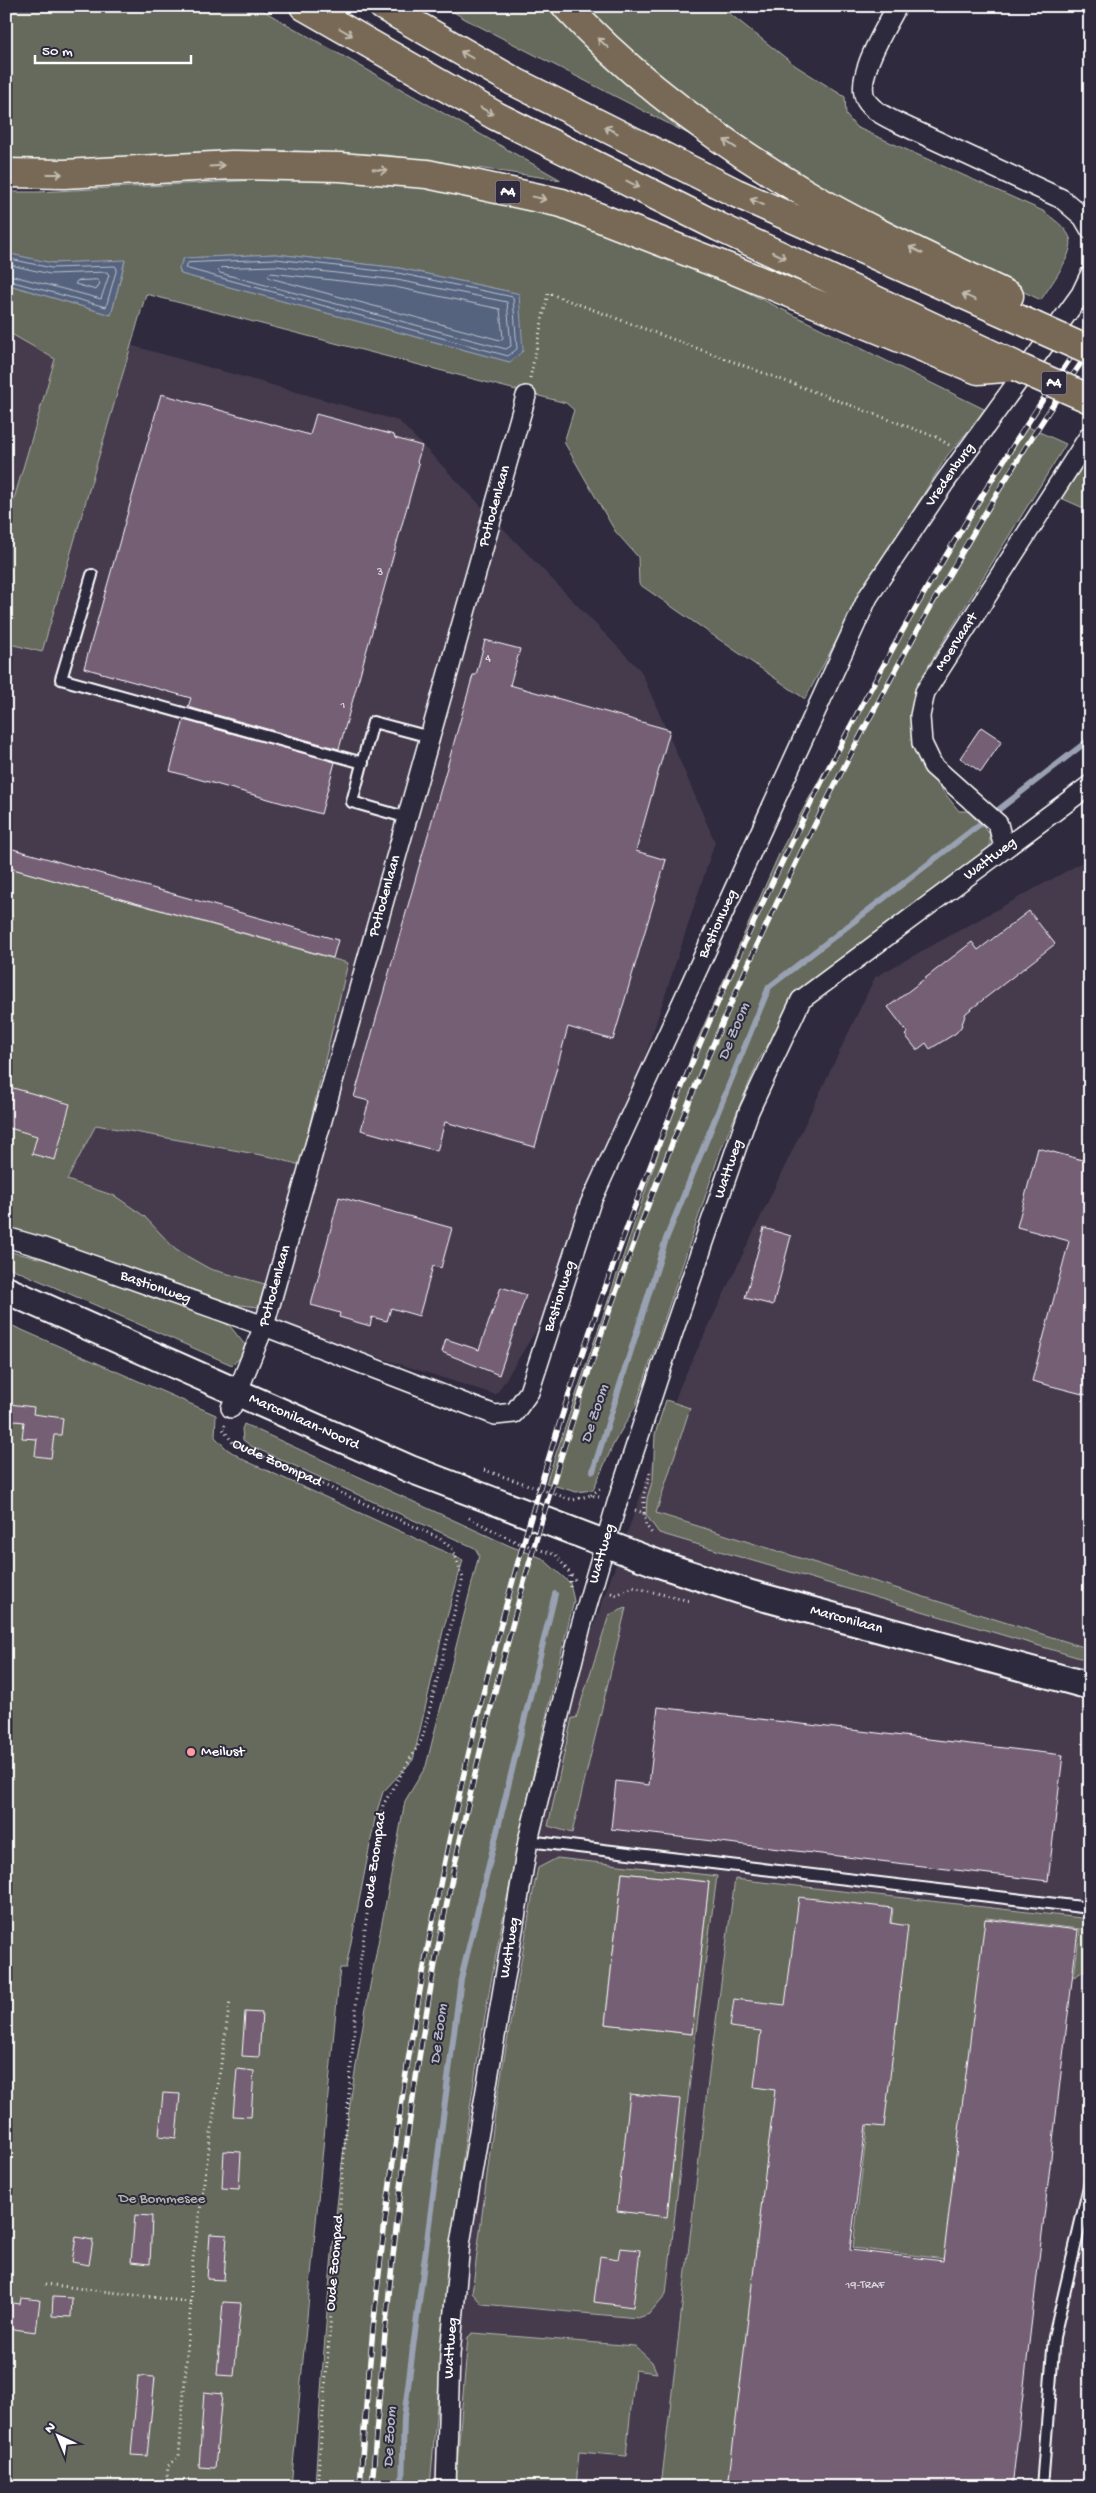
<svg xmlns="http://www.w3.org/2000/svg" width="1096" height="2493" viewBox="0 0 1096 2493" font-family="'Gochi Hand',sans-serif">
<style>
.built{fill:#443a4e}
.green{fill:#656a5c;stroke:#b2b4ae;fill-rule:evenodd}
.water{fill:#55637e;stroke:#99a1b2}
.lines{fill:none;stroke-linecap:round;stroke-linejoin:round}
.shore{stroke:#bbc1cb;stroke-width:1}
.stream{stroke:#99a1b2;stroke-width:6}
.building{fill:#745e74;stroke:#fff}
.lane-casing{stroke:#fff;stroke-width:14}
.street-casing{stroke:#fff;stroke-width:22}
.secondary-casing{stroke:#fff;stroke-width:30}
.highway-casing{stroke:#fff;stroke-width:31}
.path{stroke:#fff;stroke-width:3;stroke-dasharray:1 4;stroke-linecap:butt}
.lane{stroke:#2f2a3d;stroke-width:10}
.street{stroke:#2f2a3d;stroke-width:19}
.secondary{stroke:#2f2a3d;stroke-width:26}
.highway{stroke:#776954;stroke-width:28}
.rail-casing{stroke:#fff;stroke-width:5.5}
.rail{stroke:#2f2a3d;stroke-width:4;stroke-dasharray:11;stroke-linecap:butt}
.highway-bridge-casing{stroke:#fff;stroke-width:31;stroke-linecap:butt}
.highway-bridge{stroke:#776954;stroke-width:28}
.oneway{stroke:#c2bcb2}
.poi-dot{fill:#ff9aa2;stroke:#2f2a3d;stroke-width:2}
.labels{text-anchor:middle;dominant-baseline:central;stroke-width:4;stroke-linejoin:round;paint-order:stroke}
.number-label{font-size:12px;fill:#dcd7dc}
.shield{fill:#2f2a3d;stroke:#c1bfc5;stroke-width:1}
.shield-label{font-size:14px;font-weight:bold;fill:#fff}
.street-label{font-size:15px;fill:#fff;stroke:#2f2a3d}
.poi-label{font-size:15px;fill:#fff;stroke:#2f2a3d;text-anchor:start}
.park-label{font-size:15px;fill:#b2b4ae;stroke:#2f2a3d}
.water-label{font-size:16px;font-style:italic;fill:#b2b9c5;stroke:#2f2a3d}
</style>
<rect width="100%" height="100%" fill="#2f2a3d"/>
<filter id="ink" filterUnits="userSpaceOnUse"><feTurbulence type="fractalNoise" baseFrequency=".02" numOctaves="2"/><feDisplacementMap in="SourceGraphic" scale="10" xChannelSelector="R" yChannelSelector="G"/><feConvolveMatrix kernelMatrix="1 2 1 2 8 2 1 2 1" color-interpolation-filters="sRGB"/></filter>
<g filter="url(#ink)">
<path class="built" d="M6 310 399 421 641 671 715 842 578 1263 496 1395 6 1238Z
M1090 858V2487H413L455 2011 680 1386 875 977Z"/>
<path class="green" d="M6 6H255L561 180 386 155 270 150 174 157 106 167 6 161Z
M444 6H555L704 142 465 19Z
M581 6H720L796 66 845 97 846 115 856 127 1043 211C1052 218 1066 227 1070 238 1076 252 1049 287 1041 300L876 223 694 112Z
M312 177 420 185 547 212 656 247 986 410 947 456 857 602 805 699 639 584 638 557 615 531 564 442 574 410 566 403 146 294 42 652 6 643V526L55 359 6 331V284L111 315 125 261 51 263 6 253V192H38ZM276 254 399 268 516 293 510 362 181 274 179 268 184 258Z
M1026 426 1066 444 930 663 916 696 923 766 959 811H968L990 834V847L865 946 784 1018 759 1060 720 1152 636 1405 614 1443 593 1490 576 1492 546 1483 694 1048 780 852 863 699Z
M1090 456V511L1061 498Z
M6 867 348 963 300 1165 272 1157 96 1125 67 1180 115 1196 144 1216 176 1250 210 1269 265 1284 258 1307 233 1304 166 1284 6 1226Z
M6 1251 61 1263 153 1298 214 1318 230 1326 245 1345 241 1357 232 1365 6 1266Z
M6 1323 216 1415 215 1437 227 1449 244 1460 463 1560 443 1631 413 1760 383 1792 376 1814 346 1968H340L291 2487H6Z
M666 1400 690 1408 656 1513 1090 1649V1661L659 1533 646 1515 647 1498 653 1479 655 1434Z
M244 1424 510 1546 542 1558 570 1583 574 1601C533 1766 497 1932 471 2101 451 2229 441 2358 430 2487H315C322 2369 330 2250 346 2132 361 2021 385 1911 405 1801L426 1766 479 1555 475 1548 251 1446 243 1440 242 1429Z
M626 1608 572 1833 548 1826 572 1718H576L609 1615Z
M557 1858 717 1876 692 2062 666 2294 649 2314 638 2318 482 2304 472 2293 496 2105 534 1887 538 1868ZM622 1873 709 1882 692 2034 605 2024Z
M735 1879 1090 1919V1967L1074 1977 1080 1929 986 1918 945 2259 853 2248 893 1909 800 1898 731 2487H661L709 2073Z
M473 2333 635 2346 652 2362 657 2373 635 2370 626 2456 579 2452 576 2487H455L468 2337Z"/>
<path class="water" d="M6 253 52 263 125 260 111 315 6 284Z
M276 254 399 268 516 293 519 294 523 351 510 362 181 274 179 268 184 258Z"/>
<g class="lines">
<path class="shore" d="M6 258 51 268 115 266 117 268 106 307 6 280
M276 259 398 273 513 297 517 349 508 356 185 268 188 263Z
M6 264 50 274 107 272 109 275 101 299 6 274
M276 266 397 280 507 302 511 346 506 349 220 273 218 270 220 268Z
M270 273 395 287 500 309 503 338 500 340 270 278 268 276Z
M97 280 100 283 96 290 75 284 77 281Z"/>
<path class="stream" d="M593 1471 666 1239 769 987 1090 739
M402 2487 404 2417 461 1979 555 1594"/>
</g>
<path class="building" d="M161 394 310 435 316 414 394 435 395 438 422 446 417 462 419 464 339 749 188 707 191 698 84 668Z
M485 640 520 649 510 685 670 730 636 851 666 860 613 1040 568 1027 535 1147 445 1122 437 1151 361 1130 369 1101 354 1097 473 675H476Z
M184 720 335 762 321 814 170 771Z
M981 727 1002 741 981 772 960 758Z
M6 847 338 940 333 958 6 867Z
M1029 911 1055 944 966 1013 961 1027 956 1033 930 1049 926 1043 917 1050 905 1035 908 1033 888 1007 972 942 978 950Z
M6 1086 70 1104 55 1160 32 1154 37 1136 6 1127Z
M1038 1148 1090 1162V1396L1032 1381 1069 1241 1017 1227Z
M339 1197 452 1228 441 1268 433 1266 419 1316 391 1308 387 1321 372 1317 370 1326 339 1317 340 1313 311 1305Z
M764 1228 791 1236 773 1305 745 1298Z
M501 1287 526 1295 499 1375 442 1352 446 1339 479 1350Z
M9 1404 34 1407 33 1414 63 1418 61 1435H54L51 1458 35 1456 37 1439 22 1438 24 1422 6 1420Z
M658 1707 1063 1755 1048 1881 611 1829 616 1781 649 1785Z
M622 1873 709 1882 692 2034 605 2024Z
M799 1897 892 1908 890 1923 908 1926 884 2127 866 2125 850 2250 943 2261 985 1919 1078 1930 1012 2487H728L775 2090 754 2087 761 2031 730 2027 734 1999 785 2005Z
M245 2012 262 2013 259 2057 242 2056Z
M237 2069 254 2071 251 2117 233 2116Z
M163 2093 180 2094 176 2138 159 2136Z
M630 2094 680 2099 667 2217 617 2211Z
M224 2151 241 2152 239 2189 222 2188Z
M135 2215 152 2216 150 2264 131 2262Z
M210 2234 227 2235 224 2280 207 2279Z
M76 2237 93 2240 89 2265 72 2262Z
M620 2248 640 2250 633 2307 594 2302 600 2256 618 2259Z
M53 2297 72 2298 71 2317 52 2316Z
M21 2298 40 2300 36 2332 6 2328V2302L20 2304Z
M223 2302 241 2303 234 2376 217 2375Z
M138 2376 155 2377 147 2456 131 2455Z
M204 2392 222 2394 215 2468 199 2467Z"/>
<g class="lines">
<defs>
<path id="lane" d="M92 575 61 679 363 763
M408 818 352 802 373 722 430 737
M528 1841 1090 1908
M1042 2487 1054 2337 1090 2182"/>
<g id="street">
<path d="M897 6C886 28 854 77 866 100 872 110 884 116 894 121L1062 199 1083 217 1090 229"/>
<path id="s2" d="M1004 848 998 824 933 766 922 743 920 716 925 692 1090 435"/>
<path id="s3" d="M6 1237 44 1248 264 1326 495 1415 514 1413 529 1392 590 1204 868 597 945 482 1081 294 1090 275"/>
<path id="s4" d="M231 1408 264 1326 526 396"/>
<path id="s5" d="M446 2487 450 2355 460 2244 528 1841 581 1626 617 1503 671 1338 749 1111 801 1000 1090 785"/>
</g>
<g id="secondary">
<path id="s6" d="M6 1290 410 1469 659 1564 751 1594 1090 1686"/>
</g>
<path id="highway" d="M304 6 496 116 719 227 1014 365
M383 6 515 82 736 193 1034 326
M566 6C633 79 715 139 800 190 867 230 939 262 1009 296
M6 173 64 174 232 165 340 167 427 174 562 203 734 270 978 370 1017 367"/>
</defs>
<use href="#lane" class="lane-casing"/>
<use href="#street" class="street-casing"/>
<use href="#secondary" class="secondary-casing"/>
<use href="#highway" class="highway-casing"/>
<g class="path">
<path d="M530 378 548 293 936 437 949 445"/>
<path id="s1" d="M225 1425 223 1429 233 1443 439 1538 453 1549 463 1578 422 1739 383 1805 359 1970 317 2487"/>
<path d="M484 1470 573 1500 591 1495 599 1497"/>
<path d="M591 1495 601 1488"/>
<path d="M635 1510 644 1513 646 1525 653 1535"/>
<path d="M644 1513V1493L650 1474 649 1470"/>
<path d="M469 1518 516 1542 556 1555 575 1580"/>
<path d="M570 1576V1590"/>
<path d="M611 1593 617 1595 632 1587 690 1601"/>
<path d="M45 2284 191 2302 179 2456 168 2466 166 2487"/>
<path d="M191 2302V2273L230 2001"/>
</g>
<use href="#lane" class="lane"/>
<use href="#street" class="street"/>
<use href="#secondary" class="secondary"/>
<use href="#highway" class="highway"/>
<defs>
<path id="rail" d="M360 2487C410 1720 655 965 1090 329
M372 2487C385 2311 403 2137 435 1964 515 1538 655 1127 856 744 927 609 1003 475 1090 350"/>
</defs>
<use href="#rail" class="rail-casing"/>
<use href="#rail" class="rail"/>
<defs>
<path id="highway-bridge" d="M1034 326 1090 351
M1017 367 1090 399"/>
</defs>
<use href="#highway-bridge" class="highway-bridge-casing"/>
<use href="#highway-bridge" class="highway-bridge"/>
</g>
<defs><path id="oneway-shaft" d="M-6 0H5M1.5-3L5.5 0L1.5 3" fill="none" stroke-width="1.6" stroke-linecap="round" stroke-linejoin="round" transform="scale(1.25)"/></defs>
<g class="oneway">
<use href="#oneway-shaft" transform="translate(346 32) rotate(30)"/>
<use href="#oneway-shaft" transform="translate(603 43) rotate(-138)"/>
<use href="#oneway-shaft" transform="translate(467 55) rotate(-150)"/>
<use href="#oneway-shaft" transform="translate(487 111) rotate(29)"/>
<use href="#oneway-shaft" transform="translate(611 130) rotate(-153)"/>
<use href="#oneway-shaft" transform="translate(730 144) rotate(-146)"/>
<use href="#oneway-shaft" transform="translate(217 166) rotate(-3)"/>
<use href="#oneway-shaft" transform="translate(380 170) rotate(5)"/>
<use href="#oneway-shaft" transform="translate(55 174)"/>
<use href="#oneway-shaft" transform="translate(633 184) rotate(27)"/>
<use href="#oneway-shaft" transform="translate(539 198) rotate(12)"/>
<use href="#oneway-shaft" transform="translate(757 202) rotate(-156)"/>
<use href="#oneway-shaft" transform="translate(916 250) rotate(-154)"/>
<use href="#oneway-shaft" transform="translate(779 255) rotate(25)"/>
<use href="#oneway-shaft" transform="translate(969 297) rotate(-156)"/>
</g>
</g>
<circle class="poi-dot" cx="191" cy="1752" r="5"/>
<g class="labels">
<g class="number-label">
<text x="380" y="573">3</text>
<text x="488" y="659">4</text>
<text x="343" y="706">1</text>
<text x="865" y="2286">19-TRAF</text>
</g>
<g class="shield">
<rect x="495.5" y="180.5" width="25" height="23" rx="4"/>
<rect x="1041.5" y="371.5" width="25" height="23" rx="4"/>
</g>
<g class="shield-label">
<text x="508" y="192">A4</text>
<text x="1054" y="383">A4</text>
</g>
<g class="street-label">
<text stroke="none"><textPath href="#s3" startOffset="1578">Vredenburg</textPath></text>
<text stroke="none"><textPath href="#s4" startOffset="940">Potlodenlaan</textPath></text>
<text stroke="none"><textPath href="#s2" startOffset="248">Moervaart</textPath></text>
<text stroke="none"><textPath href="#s5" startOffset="1774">Wattweg</textPath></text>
<text stroke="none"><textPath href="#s4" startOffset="535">Potlodenlaan</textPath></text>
<text stroke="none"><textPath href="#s3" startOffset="1071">Bastionweg</textPath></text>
<text stroke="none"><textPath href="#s5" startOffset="1354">Wattweg</textPath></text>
<text stroke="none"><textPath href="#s4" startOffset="130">Potlodenlaan</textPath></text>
<text stroke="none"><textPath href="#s3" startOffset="158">Bastionweg</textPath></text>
<text stroke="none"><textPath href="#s3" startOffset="666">Bastionweg</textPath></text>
<text stroke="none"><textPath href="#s6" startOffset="326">Marconilaan-Noord</textPath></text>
<text stroke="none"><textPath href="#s1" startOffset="70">Oude Zoompad</textPath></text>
<text stroke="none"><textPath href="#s5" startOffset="949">Wattweg</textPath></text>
<text stroke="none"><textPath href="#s6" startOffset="904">Marconilaan</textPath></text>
<text transform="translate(375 1860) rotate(-82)">Oude Zoompad</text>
<text stroke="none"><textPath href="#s5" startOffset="544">Wattweg</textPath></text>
<text transform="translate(335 2263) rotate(-85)">Oude Zoompad</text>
<text stroke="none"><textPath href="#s5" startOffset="139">Wattweg</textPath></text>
</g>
<g class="poi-label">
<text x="201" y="1752">Meilust</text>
</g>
<g class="park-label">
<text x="162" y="2199">De Bommesee</text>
</g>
<g class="water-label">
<text transform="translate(735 1032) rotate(-68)">De Zoom</text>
<text transform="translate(596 1414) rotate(-72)">De Zoom</text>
<text transform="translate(440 2034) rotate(-83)">De Zoom</text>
<text transform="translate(391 2437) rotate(-87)">De Zoom</text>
</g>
</g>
<rect width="1096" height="2493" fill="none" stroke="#2f2a3d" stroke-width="25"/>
<rect x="12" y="12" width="1071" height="2468" fill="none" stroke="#fff" stroke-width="2" filter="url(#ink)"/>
<g transform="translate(58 2436) rotate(316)" stroke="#2f2a3d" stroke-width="4" paint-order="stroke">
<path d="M0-4L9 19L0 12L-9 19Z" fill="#ffffff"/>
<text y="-8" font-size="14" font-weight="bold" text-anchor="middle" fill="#ffffff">N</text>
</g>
<path d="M35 55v8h156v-8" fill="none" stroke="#ffffff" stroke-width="2.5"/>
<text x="42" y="55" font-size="15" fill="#ffffff" stroke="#2f2a3d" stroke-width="4" paint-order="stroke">50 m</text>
</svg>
